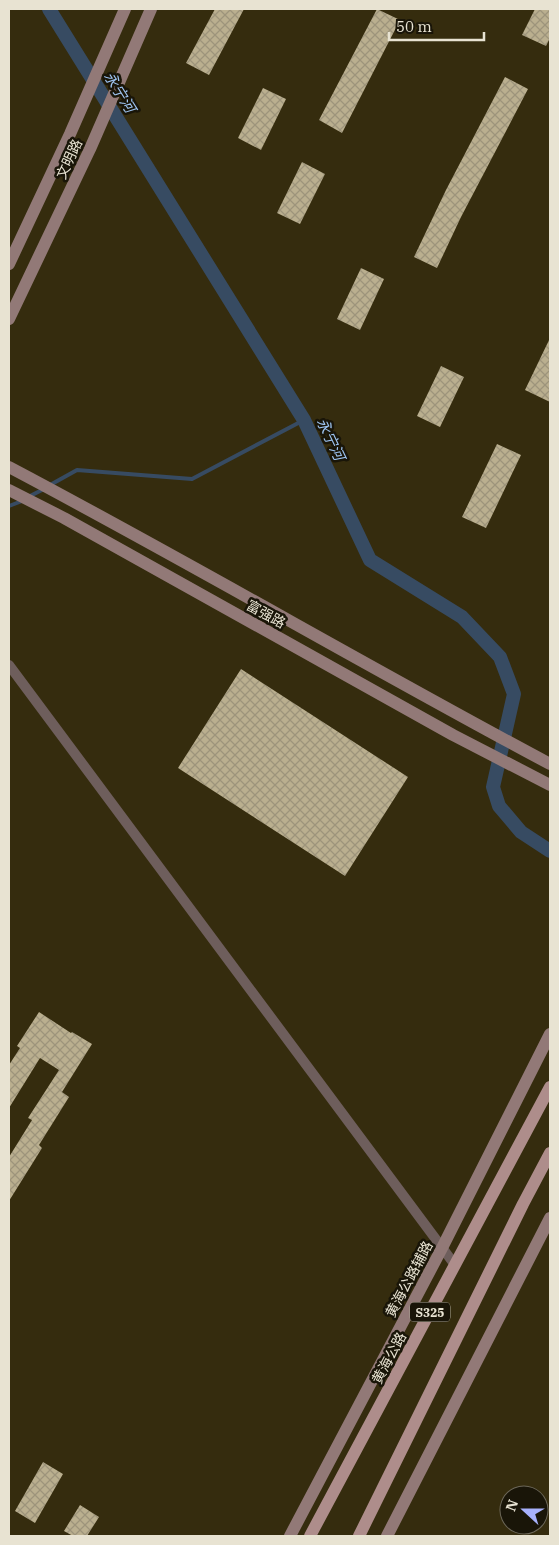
<svg xmlns="http://www.w3.org/2000/svg" width="559" height="1545" viewBox="0 0 559 1545" font-family="'IBM Plex Serif','Noto Sans SC',serif">
<style>
.lines{fill:none;stroke-linecap:round;stroke-linejoin:round}
.stream{stroke:#374b62;stroke-width:4}
.canal{stroke:#374b62;stroke-width:14}
.building{fill:url(#building-cross-hatch)}
.street{stroke:#6e5e5c;stroke-width:10}
.secondary{stroke:#927977;stroke-width:12}
.primary{stroke:#ae8d8b;stroke-width:12}
.labels{text-anchor:middle;dominant-baseline:central;stroke-width:5;stroke-linejoin:round;paint-order:stroke}
.shield{fill:#191508;stroke:#aaa595;stroke-width:1}
.shield-label{font-size:12px;font-weight:bold;fill:#e8e3d2}
.street-label{font-size:14px;fill:#e8e3d2;stroke:#191508}
.water-label{font-size:15px;font-style:italic;fill:#9ec4f1;stroke:#191508}
</style>
<defs>
<pattern id="building-cross-hatch" width="8" height="8" patternUnits="userSpaceOnUse" patternTransform="scale(1.25)"><rect width="8" height="8" fill="#baaf8f"/><path d="M0 0l8 8M0 8l8-8" fill="none" stroke="#9d947b"/></pattern>
</defs>
<rect width="100%" height="100%" fill="#352c0e"/>
<g class="lines">
<path class="stream" d="M50 485 77 470 192 479 304 420
M28 497 44 489
M9 506 22 501"/>
<path class="canal" d="M49 9 304 420 370 560 462 617 500 657 514 694 493 787 499 806 521 832 550 851"/>
</g>
<path class="building" d="M215 9H244L209 75 186 63Z
M377 9 400 20 342 133 319 120Z
M535 9H550V38L546 46 522 35Z
M505 77 528 89 461 217 437 268 414 257 446 190Z
M263 88 286 99 261 150 238 138Z
M302 162 325 174 300 224 277 213Z
M361 268 384 279 360 330 337 319Z
M550 338V402L525 390Z
M441 366 464 377 440 427 417 416Z
M497 444 521 455 486 528 462 517Z
M241 669 408 777 345 876 178 768Z
M39 1012 71 1033 72 1032 92 1044 62 1092 69 1097 39 1145 42 1148 9 1201V1157L32 1120 28 1118 59 1070 40 1058 9 1108V1065L20 1048 17 1046Z
M43 1462 63 1474 35 1523 15 1511Z
M80 1505 99 1517 87 1536H73L64 1531Z"/>
<g class="lines">
<path class="street" d="M9 665 455 1265"/>
<path class="secondary" d="M9 264 70 134 125 9
M9 319 90 149 151 9
M9 467C191 563 368 667 550 764
M9 490 64 518 453 735 550 785
M290 1536 442 1248 550 1034
M387 1536 550 1218"/>
<path class="primary" d="M310 1536 550 1087
M359 1536 523 1204 550 1153"/>
</g>
<g class="labels">
<rect class="shield" x="410" y="1302.5" width="40" height="19" rx="4"/>
<g class="shield-label">
<text x="430" y="1312">S325</text>
</g>
<g class="street-label">
<text transform="translate(69 159) rotate(-65)">文明路</text>
<text transform="translate(266 614) rotate(29)">富强路</text>
<text transform="translate(409 1279) rotate(-62)">黄海公路辅路</text>
<text transform="translate(389 1358) rotate(-62)">黄海公路</text>
</g>
<g class="water-label">
<text transform="translate(120 92) rotate(58)">永宁河</text>
<text transform="translate(331 439) rotate(65)">永宁河</text>
</g>
</g>
<rect width="559" height="1545" fill="none" stroke="#e8e3d2" stroke-width="20"/>
<g transform="translate(524 1510) rotate(291)"><circle r="24" fill="#191508" stroke="#6c6759"/>
<path d="M0-4L9 19L0 12L-9 19Z" fill="#a7b1fc"/>
<text y="-8" font-size="14" font-weight="bold" text-anchor="middle" fill="#e8e3d2">N</text>
</g>
<path d="M389 32v8h95v-8" fill="none" stroke="#e8e3d2" stroke-width="2.5"/>
<text x="396" y="32" font-size="15" fill="#e8e3d2" stroke="#191508" stroke-width="4" paint-order="stroke">50 m</text>
</svg>
